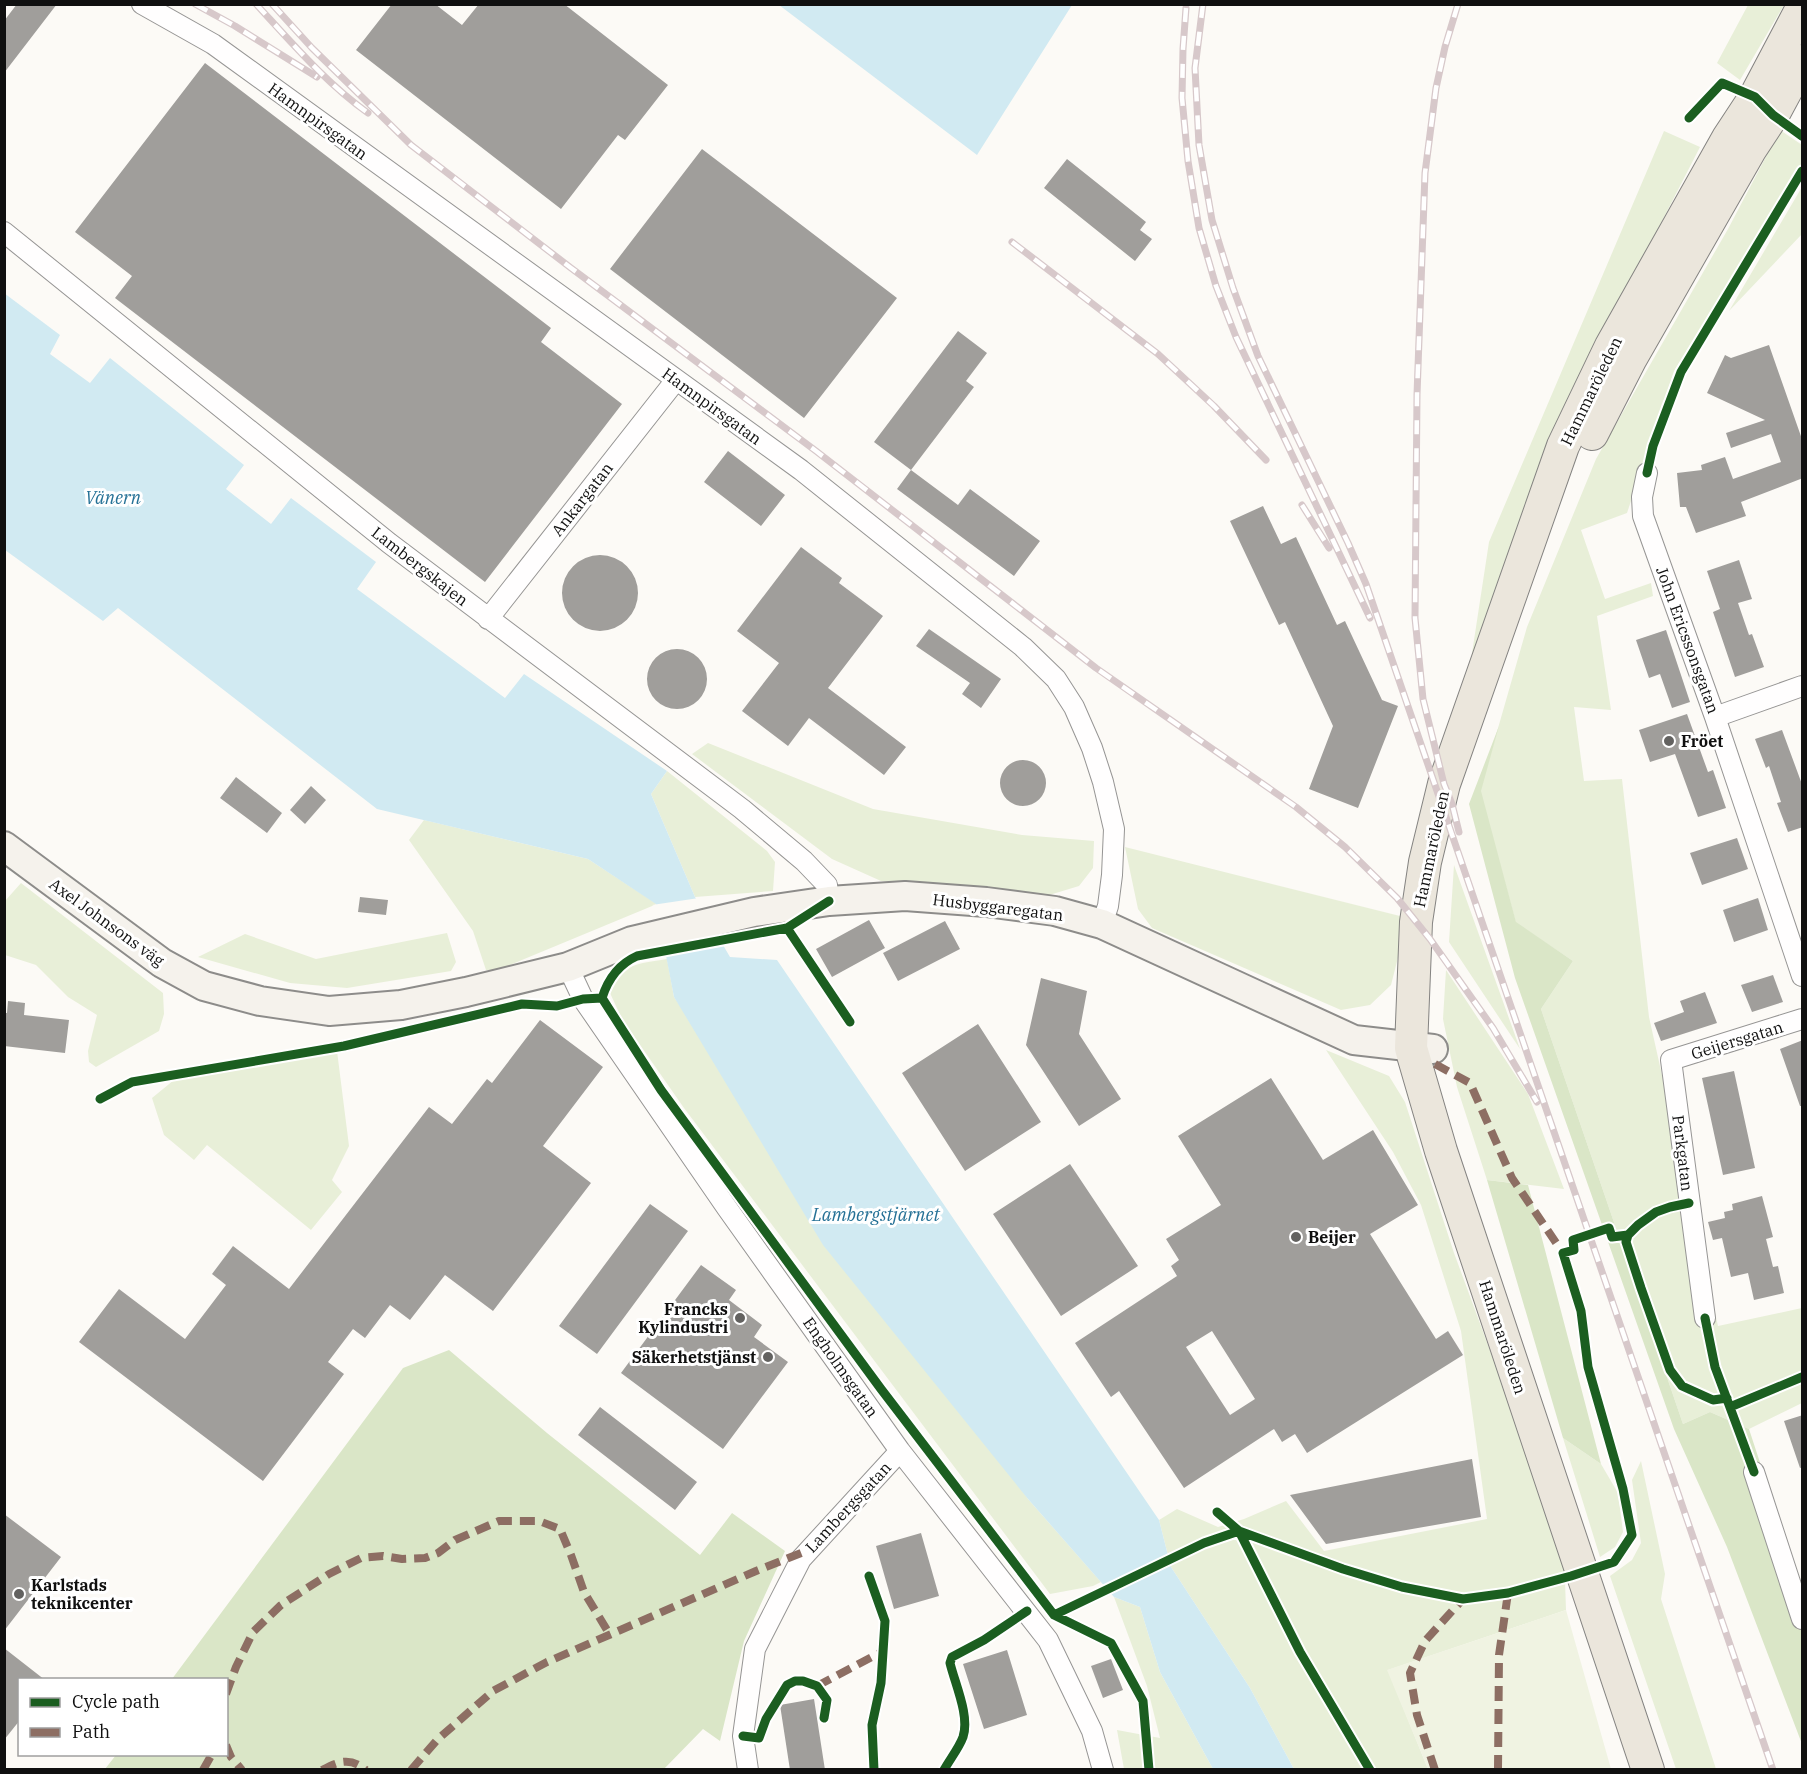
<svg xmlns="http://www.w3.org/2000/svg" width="1807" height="1774" viewBox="0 0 1807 1774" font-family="'IBM Plex Serif',serif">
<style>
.green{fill:#e8efd8}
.forest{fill:#dae6c7}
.pitch{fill:#f0f3e2}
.water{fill:#d1eaf2}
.pier{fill:#fcfaf6}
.building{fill:#a09e9b;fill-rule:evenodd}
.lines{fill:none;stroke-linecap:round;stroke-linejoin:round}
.street-casing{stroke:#969594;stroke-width:22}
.secondary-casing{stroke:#8d8c8a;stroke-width:32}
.primary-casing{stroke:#848381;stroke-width:34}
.street{stroke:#fffefe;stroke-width:20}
.secondary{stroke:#f5f2ec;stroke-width:28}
.primary{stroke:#ebe6dc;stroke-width:32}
.rail-casing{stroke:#d7c8ca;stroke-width:7}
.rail{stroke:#fff;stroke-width:4.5;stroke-dasharray:14;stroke-linecap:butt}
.quiet{stroke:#8d6e63;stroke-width:8;stroke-dasharray:15 8;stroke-linecap:butt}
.cycleway-casing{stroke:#fff;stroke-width:13}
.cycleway{stroke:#1b5e20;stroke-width:9}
.poi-dot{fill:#636260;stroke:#fff;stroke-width:2}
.labels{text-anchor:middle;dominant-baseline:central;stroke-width:6;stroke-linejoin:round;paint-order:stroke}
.street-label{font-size:16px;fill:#101010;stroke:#fff}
.poi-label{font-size:16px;font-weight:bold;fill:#101010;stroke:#fff;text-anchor:start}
.water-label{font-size:18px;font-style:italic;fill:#257196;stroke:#fff}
</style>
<rect width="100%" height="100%" fill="#fcfaf6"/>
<path class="green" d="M1748 5H1784L1740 80 1717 63Z
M1780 130 1802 145V163L1674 371 1627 513 1581 530 1605 599 1651 583 1653 596 1597 616 1611 710 1574 707 1584 781 1622 779 1649 1017 1718 1326 1802 1308V1403L1749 1429 1710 1412 1683 1424 1541 1009 1573 961 1516 923 1480 791 1527 627 1596 459 1728 229Z
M1664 131 1700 147 1564 412 1465 699 1489 542Z
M1802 187V234L1729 311Z
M708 743 873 809 1022 835 1094 841 1093 868 1079 886 1046 896 881 881 832 859 692 754Z
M667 771 767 851 775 862 773 891 695 897 651 794Z
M424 820 588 859 657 904 498 970H486L473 931 409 840Z
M1125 847 1408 918 1391 985 1370 1005 1341 1010 1152 928 1138 909Z
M1454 865 1520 1049 1449 942Z
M21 883 163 993 164 1014 159 1031 96 1067 89 1062 88 1051 97 1015 68 997 36 965 5 955V901Z
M447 933 456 962 451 971 347 988 290 983 198 957 245 934 316 959Z
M667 959 674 997 1028 1499 1101 1582 1093 1586 1050 1594 684 1108 622 1019 610 993C626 961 635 965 667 959Z
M1446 970 1528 1094 1564 1189 1487 1180 1457 1087 1443 1019Z
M1326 1050 1389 1076 1405 1102 1454 1253 1564 1551 1566 1610 1388 1670 1428 1769H1294L1250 1688 1171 1567 1159 1520 1177 1509 1218 1527 1244 1519 1286 1501 1324 1551 1487 1519 1461 1331 1421 1205 1393 1152Z
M337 1051 349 1146 332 1180 342 1192 311 1230 207 1145 194 1160 164 1135 152 1098 174 1080Z
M1563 1438 1601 1464 1618 1493 1623 1532 1615 1547 1600 1557Z
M1641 1461 1665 1574 1661 1599 1716 1769H1676L1610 1576 1632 1560 1641 1543 1632 1480Z
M1114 1597 1140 1607 1160 1672 1213 1769H1124L1117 1730 1160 1738 1147 1686Z"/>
<path class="forest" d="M1499 726 1481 791 1516 922 1573 961 1541 1009 1683 1424 1710 1412 1749 1429 1802 1591V1744L1727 1547 1674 1429 1515 978 1469 804Z
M1487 1180 1528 1185 1601 1464 1563 1438Z
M449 1350 547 1433 700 1555 732 1513 785 1551 744 1641 720 1741 703 1729 663 1770 105 1769 116 1755 226 1754V1680L172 1679 403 1368Z"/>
<path class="pitch" d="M1566 1610 1611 1769H1428L1387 1670Z"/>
<path class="water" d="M779 5H1072L977 155Z
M4 293 60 335 50 354 90 383 110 358 244 465 226 489 271 524 291 498 376 562 357 589 505 698 524 674 667 771 651 794 695 897 730 957 777 960 1159 1520 1171 1567 1250 1688 1294 1769H1213L1160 1672 1140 1607 1114 1597 1028 1499 823 1245 674 997 656 904 588 859 377 809 118 608 103 621 5 550Z"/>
<path class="pier" d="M699 898 726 945 663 956 654 906 652 905Z"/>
<path class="building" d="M17 4H57L4 73V21Z
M392 4H435L462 25 479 4H564L668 85 625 140 618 135 561 209 356 50Z
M205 63 551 328 541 342 622 404 485 582 115 298 132 276 75 232Z
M702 149 897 298 804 418 610 269Z
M1067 159 1146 222 1140 230 1152 239 1135 261 1044 188Z
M958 331 987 353 966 381 974 387 911 470 874 442Z
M1769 345 1803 442V478L1741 502 1746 516 1696 533 1686 507H1680L1677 473 1702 470 1701 465 1725 457 1733 479 1781 462 1771 434 1731 448 1726 433 1765 420 1707 393 1725 355 1731 358Z
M728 451 785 495 761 526 704 482Z
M911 470 958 505 970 489 1040 541 1014 576 897 489Z
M1263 506 1281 544 1296 537 1337 625 1345 621 1382 700 1398 706 1358 808 1309 789 1333 726 1285 622 1279 625 1230 521Z
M801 547 842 578 839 583 883 616 828 688 906 747 884 775 809 718 788 746 742 711 779 663 737 631Z
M562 593a38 38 0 1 1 76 0a38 38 0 1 1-76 0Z
M1739 560 1752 599 1738 603 1749 635 1752 634 1764 667 1735 677 1713 612 1720 609 1707 571Z
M929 629 1001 679 981 708 962 694 970 683 916 646Z
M1666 630 1690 702 1672 708 1660 674 1649 678 1636 640Z
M647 679a30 30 0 1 1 60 0a30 30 0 1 1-60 0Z
M1687 714 1708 772 1713 770 1726 808 1698 817 1675 754 1650 762 1639 730Z
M1782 730 1803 787V827L1788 832 1777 803 1781 802 1769 766 1766 768 1755 739Z
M1000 783a23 23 0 1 1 46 0a23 23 0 1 1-46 0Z
M236 777 282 813 267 833 220 798Z
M311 786 326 800 305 824 290 810Z
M1737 838 1748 869 1702 885 1690 853Z
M360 897 388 900 386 915 358 912Z
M1758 898 1768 930 1734 942 1723 910Z
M869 920 885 948 832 977 816 949Z
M945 921 960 949 898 981 883 953Z
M1773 975 1783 1002 1752 1012 1741 985Z
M1041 978 1087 991 1079 1034 1121 1099 1079 1126 1026 1045Z
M1705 992 1717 1023 1661 1041 1654 1023 1684 1012 1680 1001Z
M8 1001 25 1003 24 1015 69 1020 65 1053 4 1046V1013H7Z
M540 1020 603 1067 543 1146 591 1183 493 1311 445 1275 410 1320 390 1305 365 1338 353 1329 328 1362 344 1374 263 1481 79 1342 119 1289 185 1339 226 1285 212 1274 233 1246 289 1289 429 1107 452 1124 487 1079 492 1083Z
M978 1024 1041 1122 965 1171 902 1073Z
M1803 1040V1106H1800L1780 1049Z
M1734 1071 1755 1168 1723 1175 1702 1078Z
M1271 1078 1323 1160 1373 1130 1418 1205 1370 1234 1436 1339 1448 1331 1463 1355 1307 1453 1295 1434 1282 1442 1274 1429 1184 1488 1119 1391 1111 1397 1075 1343 1177 1276 1171 1266 1179 1260 1166 1239 1221 1205 1178 1136ZM1212 1331 1255 1399 1230 1415 1186 1347Z
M1070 1164 1138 1266 1061 1316 993 1214Z
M1762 1196 1773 1237 1766 1239 1773 1267 1778 1266 1784 1293 1754 1300 1748 1273 1731 1277 1722 1238 1713 1240 1708 1222 1725 1218 1724 1212 1733 1210 1732 1204Z
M650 1204 688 1231 597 1354 559 1326Z
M701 1265 736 1290 729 1300 762 1325 754 1337 788 1362 723 1449 621 1373Z
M600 1407 697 1482 675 1510 578 1435Z
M1803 1415V1467L1800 1468 1784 1421Z
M1472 1459 1481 1517 1326 1544 1290 1495Z
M4 1514 61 1557 4 1631Z
M921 1533 939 1596 894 1609 876 1546Z
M4 1648 45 1680H20V1720L4 1740Z
M1007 1650 1027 1715 984 1729 963 1664Z
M1111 1659 1123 1690 1103 1698 1091 1666Z
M814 1699 825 1770H790L780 1705Z"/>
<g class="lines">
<defs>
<path id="street" d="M142 4 213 44 801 470 1023 647 1056 679 1074 707 1092 748 1103 782 1114 829 1112 875 1108 906 1102 924
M4 232 389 543 742 809 804 861 827 885 829 901
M1647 473 1642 497 1643 516 1715 717 1802 976
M488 619 676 380
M1715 717 1802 686
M568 967 583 999 727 1208 900 1451 1048 1640 1092 1731 1103 1770
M1705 1318 1671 1060 1802 1019
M1754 1472 1802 1619
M748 1770 743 1736 755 1649 801 1559 900 1451"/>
<path id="secondary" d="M4 846 162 963 204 986 260 1001 329 1011 401 1005 466 992 568 967 632 941 754 912 829 901 905 896 986 902 1055 911 1102 924 1354 1040 1433 1049"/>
<path id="primary" d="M1592 434 1631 358 1750 150 1773 115 1802 61
M1648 1770 1441 1151 1411 1048 1416 922 1425 862 1444 784 1563 446 1611 346 1728 138 1755 97 1802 8"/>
</defs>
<use href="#street" class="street-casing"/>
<use href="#secondary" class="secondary-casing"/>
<use href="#primary" class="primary-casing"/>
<use href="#street" class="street"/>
<use href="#secondary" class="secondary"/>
<use href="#primary" class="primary"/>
<defs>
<path id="rail" d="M195 4 235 26 317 77
M256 4C291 42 326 83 368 113
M272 4 312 48 411 145 571 268 816 451 1096 668 1296 807 1345 847 1397 898 1430 939 1493 1028 1537 1102
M1203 4 1195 68 1199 145 1212 220 1233 288 1258 356 1348 543 1366 584 1773 1770
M1458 4 1445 47 1436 88 1425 173 1417 395 1415 618 1423 699 1444 784 1452 804 1459 832
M1186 8 1183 49 1182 98 1188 161 1199 228 1216 286 1236 337 1370 618
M1012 242 1158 354 1214 406 1266 460
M1302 505 1329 548"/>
</defs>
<use href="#rail" class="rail-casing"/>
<use href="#rail" class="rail"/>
<path class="quiet" d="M1435 1064 1470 1083 1512 1178 1563 1253
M817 1686 883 1651
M226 1694 236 1667 253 1632 281 1605 329 1574 361 1558 383 1556 402 1559 425 1558 438 1553 455 1540 499 1521H539L560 1529 571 1555 584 1592 610 1635
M226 1745 231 1757 242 1770
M203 1770 212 1754
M322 1770C339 1761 350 1757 366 1770
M411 1770 437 1740 493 1691 547 1662 756 1571 806 1551
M1435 1770 1417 1715 1410 1673 1425 1641 1463 1599
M1498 1770 1499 1655 1508 1593"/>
<defs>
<path id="cycleway" d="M1689 118 1722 83 1755 97 1773 115 1802 136
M1647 473 1653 446 1681 372 1802 171
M829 901 787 928 637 956C619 964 608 979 602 998L661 1090 881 1389 1054 1615 1111 1643 1143 1701 1149 1770
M787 928 850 1022
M100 1099 132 1082 344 1046 522 1004 557 1006 583 999 602 998
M1628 1235 1626 1242 1641 1288 1670 1370 1682 1386 1713 1400 1727 1398
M1705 1318 1715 1367 1754 1472
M1730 1407 1802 1377
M1217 1512 1239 1531 1343 1569 1402 1587 1463 1599 1508 1593 1571 1576 1614 1562 1632 1535 1623 1489 1588 1367 1581 1311 1563 1253 1574 1250 1573 1240 1609 1228 1612 1237 1628 1235 1638 1225 1656 1212 1670 1207 1689 1203
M1239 1531 1300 1652 1370 1770
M869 1576 885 1621 881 1683 872 1725 874 1770
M1054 1615 1204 1543 1239 1531
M743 1736 759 1738 766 1719 787 1685 795 1681H803L817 1686 827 1700 824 1718
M944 1770C950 1759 959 1748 963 1737 970 1716 955 1684 950 1663L952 1657 984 1640 1027 1611"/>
</defs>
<use href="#cycleway" class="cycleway-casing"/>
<use href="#cycleway" class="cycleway"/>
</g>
<g class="poi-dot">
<circle cx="1669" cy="741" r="6"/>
<circle cx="1296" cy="1237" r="6"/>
<circle cx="740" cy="1318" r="6"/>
<circle cx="768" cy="1357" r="6"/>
<circle cx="19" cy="1594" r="6"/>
</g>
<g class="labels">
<g class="street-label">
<text transform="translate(318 121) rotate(36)">Hamnpirsgatan</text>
<text transform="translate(1591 391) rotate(-64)">Hammaröleden</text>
<text transform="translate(712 406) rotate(36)">Hamnpirsgatan</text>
<text transform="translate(582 499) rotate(-52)">Ankargatan</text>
<text transform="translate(420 566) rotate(38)">Lambergskajen</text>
<text transform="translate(1688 640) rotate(70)">John Ericssonsgatan</text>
<text transform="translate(1431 849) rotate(-78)">Hammaröleden</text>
<text transform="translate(998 907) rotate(7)">Husbyggaregatan</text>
<text transform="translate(107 922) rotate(36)">Axel Johnsons väg</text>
<text transform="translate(1737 1040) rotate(-17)">Geijersgatan</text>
<text transform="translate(1683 1153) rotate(83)">Parkgatan</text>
<text transform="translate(1503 1337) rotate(72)">Hammaröleden</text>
<text transform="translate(841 1367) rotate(55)">Engholmsgatan</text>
<text transform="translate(848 1507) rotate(-47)">Lambergsgatan</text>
</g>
<g class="poi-label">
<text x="1681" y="741">Fröet</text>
<text x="1308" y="1237">Beijer</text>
<text x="728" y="1309" text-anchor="end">Francks<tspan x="728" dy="18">Kylindustri</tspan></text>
<text x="756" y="1357" text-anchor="end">Säkerhetstjänst</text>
<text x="31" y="1585">Karlstads<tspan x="31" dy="18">teknikcenter</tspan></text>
</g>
<g class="water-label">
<text x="113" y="497">Vänern</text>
<text x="876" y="1214">Lambergstjärnet</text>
</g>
</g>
<rect width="1807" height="1774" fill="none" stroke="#101010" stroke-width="12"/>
<rect x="18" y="1678" width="210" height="78" fill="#ffffff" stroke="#9f9f9f" stroke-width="1.5"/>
<rect x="30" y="1698" width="30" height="9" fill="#1b5e20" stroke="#9f9f9f" stroke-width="1.5"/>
<text x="72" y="1708" font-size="18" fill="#101010">Cycle path</text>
<rect x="30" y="1728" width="30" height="9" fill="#8d6e63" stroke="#9f9f9f" stroke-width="1.5"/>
<text x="72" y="1738" font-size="18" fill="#101010">Path</text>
</svg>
